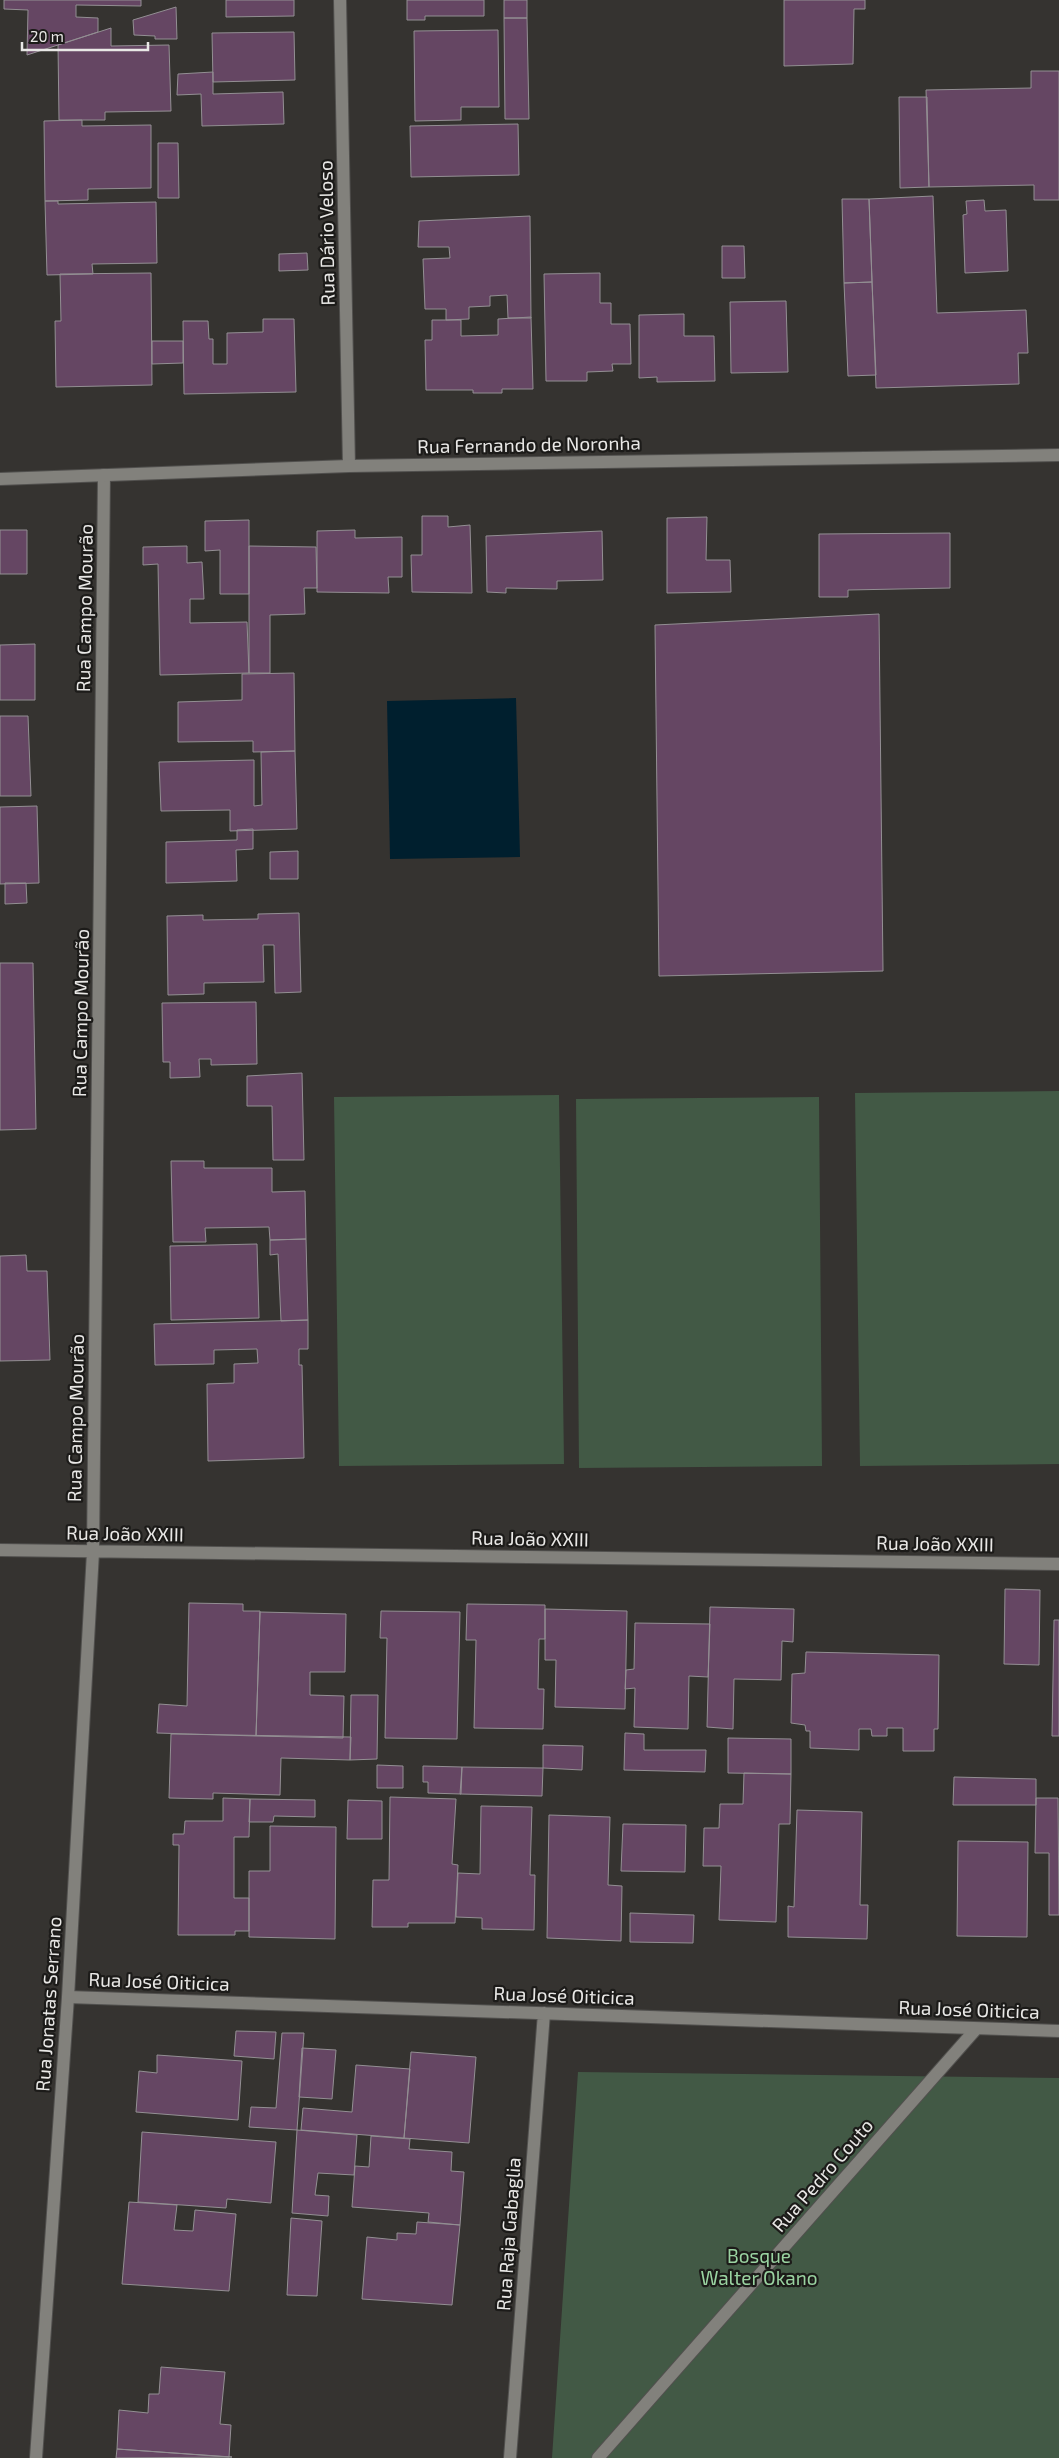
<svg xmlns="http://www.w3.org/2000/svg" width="1059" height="2458" viewBox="0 0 1059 2458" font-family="'Exo 2',sans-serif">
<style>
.green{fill:#425945}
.water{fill:#001f2e}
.building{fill:#654663;stroke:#938f93}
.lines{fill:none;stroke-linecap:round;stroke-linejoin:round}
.street-casing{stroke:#51504e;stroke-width:14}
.secondary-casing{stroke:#51504e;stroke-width:14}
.street{stroke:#82817c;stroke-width:12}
.secondary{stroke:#82817c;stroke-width:12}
.labels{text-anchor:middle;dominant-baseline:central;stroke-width:4.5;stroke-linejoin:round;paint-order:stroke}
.street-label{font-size:19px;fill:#e9e8e6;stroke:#1c1b19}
.park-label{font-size:19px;fill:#9ad3a1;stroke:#1c1b19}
</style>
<rect width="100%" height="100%" fill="#353330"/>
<path class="green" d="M1059 1091V1464L860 1466 855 1093Z
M559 1095 564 1464 339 1466 334 1097Z
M819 1097 822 1466 579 1468 576 1099Z
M578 2072 1059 2078V2458H552Z"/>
<path class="water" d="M516 698 520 857 390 859 387 701Z"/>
<path class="building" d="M4 0H141V6L76 5V17L98 18V32L27 55 28 10 4 9Z
M226 0H294V16L226 17Z
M407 0H484V16H425V20H407Z
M504 0H527V18H504Z
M784 0H865V9H854L853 64 784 66Z
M176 7 177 39H155V36L134 35 133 20Z
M504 18H527L529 119H505Z
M111 28V46L169 45 171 111 105 112V120H59L58 45Z
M498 30 499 107H461V120L415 121 414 31Z
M294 32 295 80 213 82 212 33Z
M1031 71H1059V200H1034V185L929 187 926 90 1031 88Z
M213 72V94L283 92 284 124 202 126 201 94 177 95 178 74Z
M899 97H927L929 187 900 188Z
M82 120V126L151 125V188L88 189V200L45 201 44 121Z
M518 124 519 175 411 177 410 126Z
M158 143H178L179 198H158Z
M933 196 937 313 1026 310 1028 353H1018L1019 384 876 388 869 199Z
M842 199H869L872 282 844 283Z
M984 200 985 211 1006 210 1008 271 965 273 963 215 967 214 966 201Z
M45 201H58V204L156 202 157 263 92 264 93 274 47 275Z
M530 216 531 318H508L507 295 490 296V306L469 307V319L446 320V309H425L423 259 450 258 449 247H418L419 221Z
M722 246H744L745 278H722Z
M307 253 308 270 279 271V254Z
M151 273 152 385 56 387 55 321H61L60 274Z
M600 273V303H611V324H630L631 364H612L613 371 587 372V381H546L544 274Z
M872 282 876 375 848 376 844 283Z
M786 301 788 372 731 373 730 302Z
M684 314V336H714L715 381 657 382V377L639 378V315Z
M531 317 533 389H502V393H473V390H426L425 340H432V320H461V336L498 335V319Z
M263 319H294L296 392 184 394 183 321H208L209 339H213V364H227V333L263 332Z
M152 341H183V363L152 364Z
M422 516H448V527L470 525 472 593 412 592 411 555H422Z
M707 517 706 560H730L731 592 667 593V518Z
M249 520V594H220V550L205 551V521Z
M0 530H27V574H0Z
M355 530V538L402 537V577H388L389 593 317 592V531Z
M602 531 603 580 557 581V589L506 588V593L487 592 486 536Z
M950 533V588L848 590V597H819V534Z
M187 546V563L202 562 204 599H190V623L247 622 249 673 160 675 158 564 143 565V547Z
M249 546 316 547 317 588H304L305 614 270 615V673H249Z
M879 614 883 971 659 976 655 625Z
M35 644V700H0V645Z
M294 673 295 751 253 752V741L178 742V702L242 700V674Z
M0 716H28L31 796H0Z
M295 751 297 829 230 831V810L161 811 159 762 254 760V806L262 805 261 752Z
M37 806 39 883 0 884V807Z
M253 829V849L236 850 237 881 166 883V842L237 840V830Z
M298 851V879H270V852Z
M5 883H26L27 903 5 904Z
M299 913 301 992 275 993 274 945H263L264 982 204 983V994L168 995 167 916 203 915V920L258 919V914Z
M0 963H33L36 1129 0 1130Z
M256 1002 257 1064 211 1065V1059H199L200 1077 170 1078V1062H163L162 1003Z
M302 1073 304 1160H273L272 1106H247V1076Z
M171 1161H204V1168H272V1192L305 1191 306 1239 270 1240 269 1227 205 1228 206 1242H173Z
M306 1239 308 1320 281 1321 278 1254 270 1255V1240Z
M257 1244 259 1318 171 1320 170 1246Z
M26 1255 27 1271H47L50 1360 0 1361V1256Z
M308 1320V1349H299V1365H302L304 1458 208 1461 207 1384 234 1383V1364L258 1363 257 1349 214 1350V1364L155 1365 154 1324Z
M1005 1589 1040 1590 1039 1665 1004 1664Z
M189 1603 243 1604V1611H260L256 1736 157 1733 159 1704 187 1706Z
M467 1604 545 1605V1639H539L538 1689H544L543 1729 474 1728 476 1640H466Z
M710 1607 794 1609 793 1642 782 1641 781 1680 734 1679 733 1729 707 1727Z
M545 1609 627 1611 625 1709 555 1707 556 1660H545Z
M381 1611 460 1612 457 1739 385 1738 387 1638H380Z
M260 1612 346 1614 345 1672H310V1695L344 1696 343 1738 256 1736Z
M1054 1620H1059V1736H1052Z
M635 1623 710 1624 708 1677 689 1676 688 1729 634 1727 635 1688 625 1689 626 1670 634 1669Z
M806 1652 939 1655 938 1729H934V1751H903V1728H887V1736H872L871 1729H859V1750L810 1748V1731H806L805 1725 791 1723 792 1674 805 1673Z
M351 1695H378L377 1759 350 1760Z
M625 1733 644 1734V1750H706L705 1772 624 1770Z
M171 1734 351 1737 350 1760 281 1758 280 1795 213 1793V1799L169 1798Z
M728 1738 791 1739V1774L728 1773Z
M543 1745 583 1746 582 1770 543 1768Z
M377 1765 403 1766V1788H377Z
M423 1766 462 1767 461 1794 428 1793V1782H423Z
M462 1767 543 1768 542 1796 460 1794Z
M744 1773 791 1774 790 1824H779L776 1922 719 1920 721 1866H703L704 1828H719L720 1804H743Z
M954 1777 1036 1779V1805H953Z
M390 1797 456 1799 452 1864 458 1865 455 1923H408V1927H372L373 1880H389Z
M223 1798 250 1799 249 1837H234V1898H249V1931H235V1935H178L179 1845H173V1834H184L185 1821H223Z
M1036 1798H1058L1059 1915H1049V1853H1035Z
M250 1799 315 1800V1817L274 1816 273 1822H249Z
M348 1800 382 1801V1839H347Z
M481 1806 532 1807 530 1875H535L534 1930 482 1929V1918L456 1917 458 1873 480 1874Z
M797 1810 862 1812 860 1905H868L867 1939 788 1937V1906L794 1907Z
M549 1815 610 1817 608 1885 622 1886 621 1941 547 1938Z
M623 1824 686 1825 685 1872 621 1871Z
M270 1826 336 1827 335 1939 249 1937V1871H270Z
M958 1841 1028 1842 1027 1937 957 1936Z
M630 1913 694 1915 693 1943 630 1942Z
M236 2031 276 2032 274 2059 234 2056Z
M282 2033H304L297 2130 249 2127 251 2107 276 2108Z
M302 2048 336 2050 332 2099 299 2097Z
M411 2052 476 2057 469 2143 404 2138Z
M157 2055 242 2061 238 2120 136 2112 139 2071 157 2073Z
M356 2065 410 2069 404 2138 301 2130 303 2108 352 2112Z
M297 2130 357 2135 354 2175 318 2173 315 2195 329 2196 328 2216 292 2213Z
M142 2132 276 2142 271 2203 227 2199 226 2208 138 2202Z
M371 2136 410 2139 409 2149 452 2152 451 2171 464 2172 460 2225 428 2222 429 2213 352 2207 355 2166 369 2167Z
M129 2202 177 2205 174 2230 193 2231 195 2210 236 2214 229 2291 122 2284Z
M291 2218 322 2221 317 2296 287 2295Z
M417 2222 460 2225 452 2305 362 2299 367 2237 397 2240V2233L416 2234Z
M161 2367 225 2372 220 2424 231 2425 229 2457 117 2449 119 2410 148 2413 149 2394H159Z
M117 2449 232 2457 116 2458Z"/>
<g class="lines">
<defs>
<path id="street" d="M340 0 349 466
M0 1550 1059 1564
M68 1997 1059 2031
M36 2458 68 1997 93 1552 104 475
M510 2458 544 2013
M598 2458 976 2029"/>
<path id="secondary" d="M0 479 349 466 1059 455"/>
</defs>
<use href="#street" class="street-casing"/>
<use href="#secondary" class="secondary-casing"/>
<use href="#street" class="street"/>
<use href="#secondary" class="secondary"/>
</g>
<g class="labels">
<g class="street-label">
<text transform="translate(326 233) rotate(-91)">Rua Dário Veloso</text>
<text transform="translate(529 444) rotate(-1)">Rua Fernando de Noronha</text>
<text transform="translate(84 608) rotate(-89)">Rua Campo Mourão</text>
<text transform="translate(80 1013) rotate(-89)">Rua Campo Mourão</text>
<text transform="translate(75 1418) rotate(-89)">Rua Campo Mourão</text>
<text transform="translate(125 1533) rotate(1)">Rua João XXIII</text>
<text transform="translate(530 1538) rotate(1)">Rua João XXIII</text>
<text transform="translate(935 1543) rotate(1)">Rua João XXIII</text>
<text transform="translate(159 1981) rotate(2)">Rua José Oiticica</text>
<text transform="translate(564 1995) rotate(2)">Rua José Oiticica</text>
<text transform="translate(48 2004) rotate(-86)">Rua Jonatas Serrano</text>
<text transform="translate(969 2009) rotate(2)">Rua José Oiticica</text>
<text transform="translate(822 2175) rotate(-49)">Rua Pedro Couto</text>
<text transform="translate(508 2234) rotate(-86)">Rua Raja Gabaglia</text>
</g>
<g class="park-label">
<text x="759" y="2255">Bosque<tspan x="759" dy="22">Walter Okano</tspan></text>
</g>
</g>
<path d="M22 42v8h126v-8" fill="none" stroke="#e9e8e6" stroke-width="2.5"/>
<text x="30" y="42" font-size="15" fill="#e9e8e6" stroke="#1c1b19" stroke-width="4" paint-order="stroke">20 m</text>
</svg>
